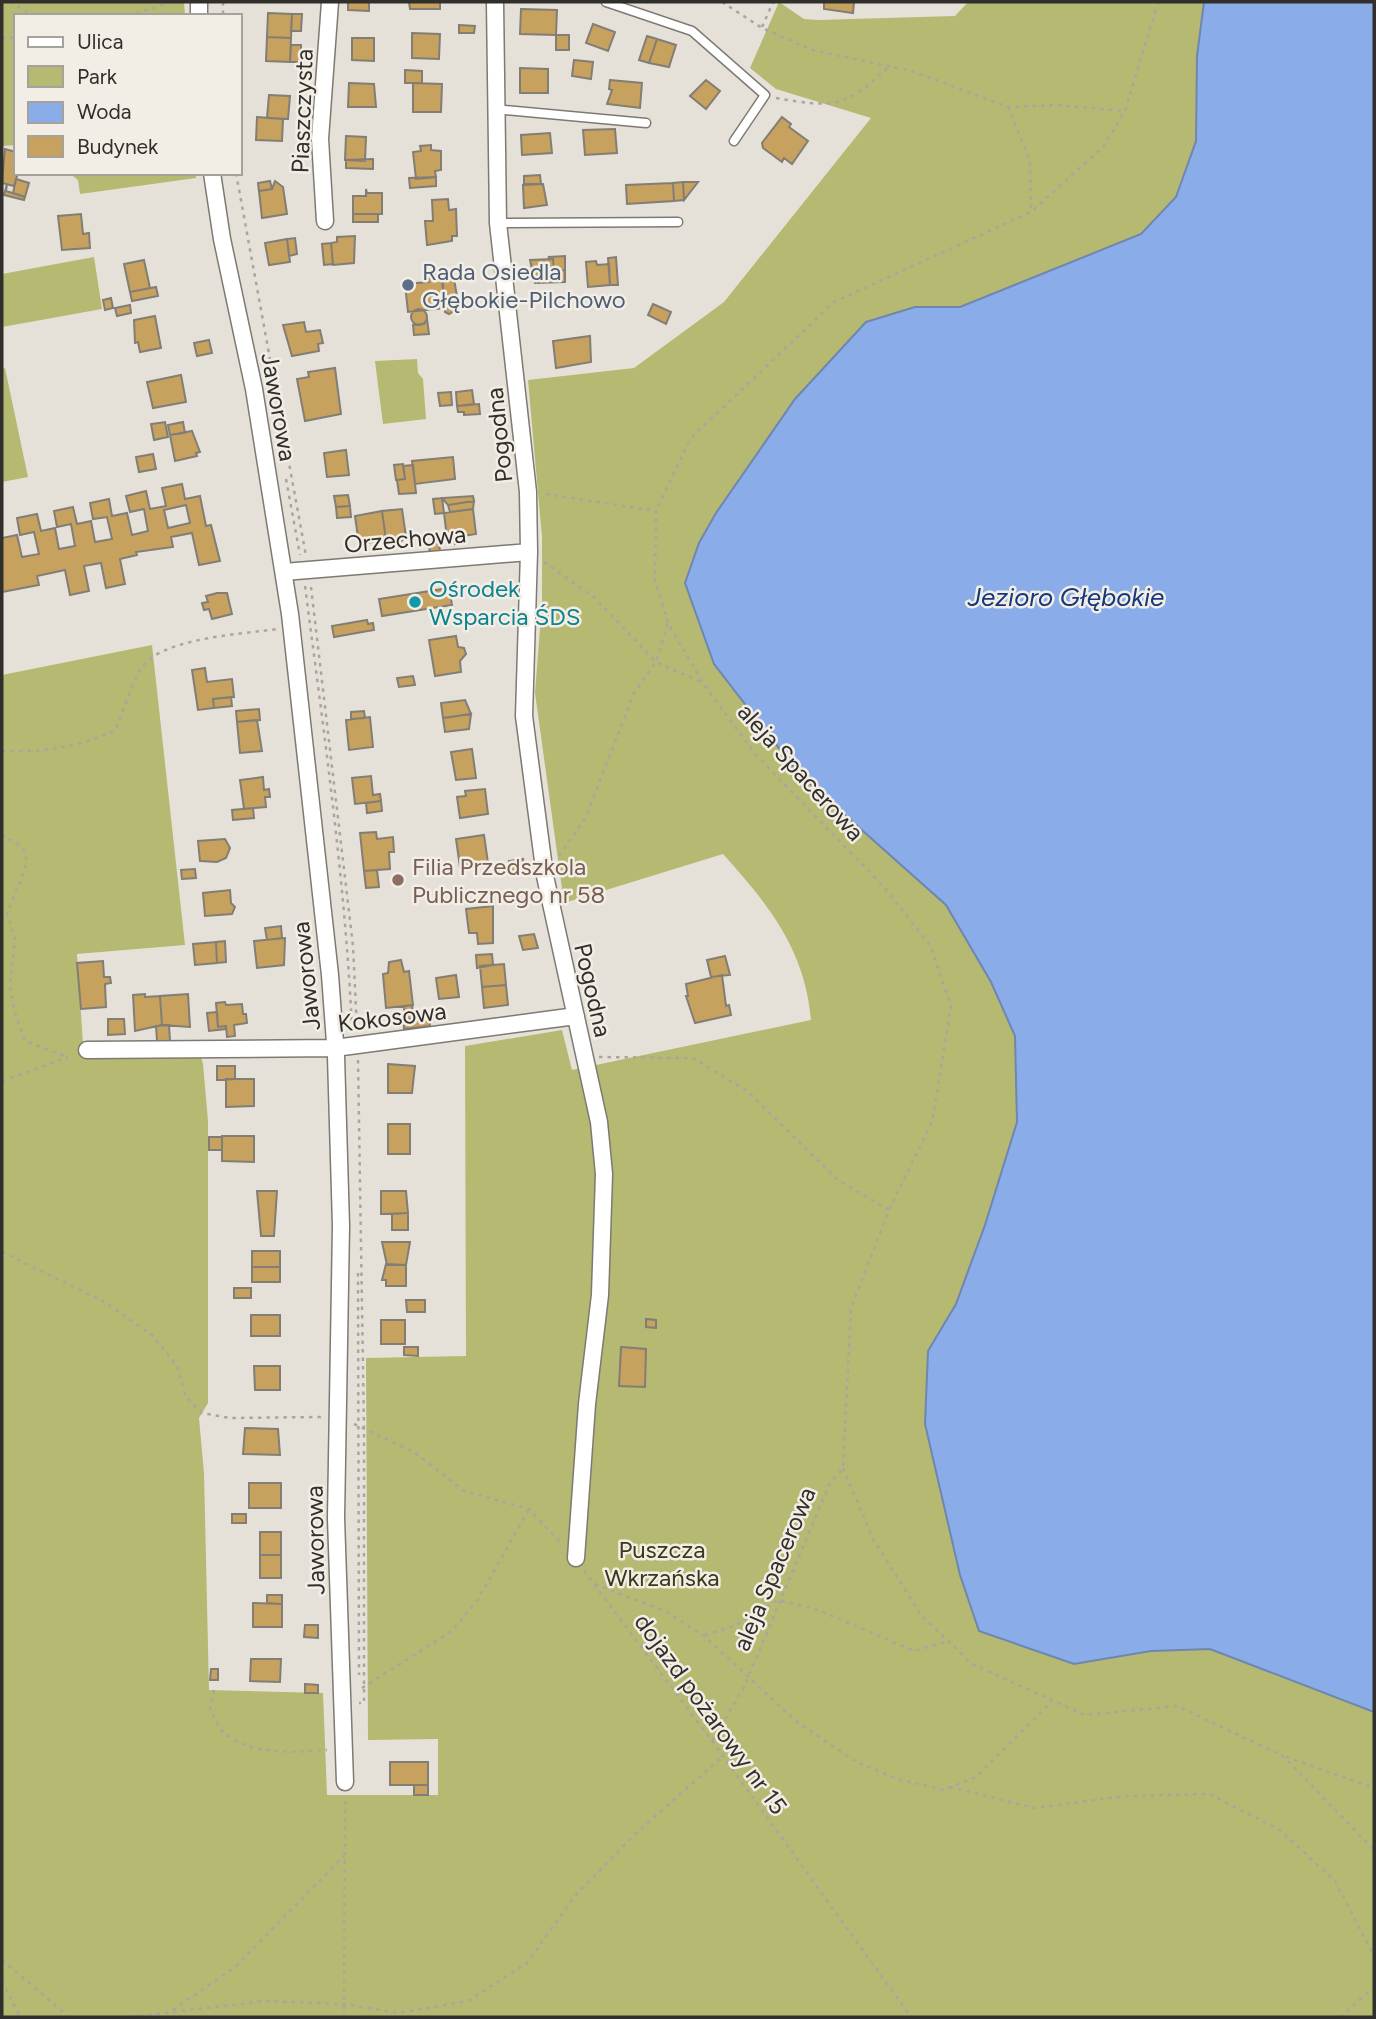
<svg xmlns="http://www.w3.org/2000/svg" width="1376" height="2019" viewBox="0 0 1376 2019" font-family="Figtree,sans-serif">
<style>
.green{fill:#b6b972}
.water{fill:#8aace9;stroke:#6f86b0;stroke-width:2}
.building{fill:#c7a25e;stroke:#827d75;stroke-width:2;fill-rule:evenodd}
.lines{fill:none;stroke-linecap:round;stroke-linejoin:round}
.service-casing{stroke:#7e7971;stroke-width:11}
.minor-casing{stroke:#7e7971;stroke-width:19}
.path{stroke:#aaa69e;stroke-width:2.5;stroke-dasharray:3.5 5;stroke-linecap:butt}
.service{stroke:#fff;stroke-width:8}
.minor{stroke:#fff;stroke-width:16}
.service-dot{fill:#5c6f8a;stroke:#f3eee5;stroke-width:2.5}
.culture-dot{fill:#0f9aa8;stroke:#f3eee5;stroke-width:2.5}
.education-dot{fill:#8d6e63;stroke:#f3eee5;stroke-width:2.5}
.labels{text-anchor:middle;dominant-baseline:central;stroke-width:5;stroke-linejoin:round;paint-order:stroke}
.street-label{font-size:24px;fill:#312f2b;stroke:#f3eee5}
.service-label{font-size:24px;fill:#4e5e75;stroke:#f3eee5;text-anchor:start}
.culture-label{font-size:24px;fill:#0d838f;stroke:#f3eee5;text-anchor:start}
.education-label{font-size:24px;fill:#785e54;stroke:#f3eee5;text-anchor:start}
.park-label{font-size:24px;fill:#373918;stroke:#f3eee5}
.water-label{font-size:26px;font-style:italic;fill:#13387e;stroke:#f3eee5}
</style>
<rect width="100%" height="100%" fill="#e6e1d8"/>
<path class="green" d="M2 2H184L185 16H16V145L2 146Z
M779 2 804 19 817 20 955 16 968 2H1204L1197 56 1196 141 1176 197 1141 234 960 307H915L755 460 716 513 705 636 714 664 799 774 946 905 991 982 1015 1036 1017 1122 985 1225 956 1304 928 1351 925 1424 960 1575 979 1631 1151 1651 1210 1649 1374 1712V2017H2V675L152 645 185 945 77 954 83 1044 196 1040 203 1064 208 1121V1403L199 1418 204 1473 209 1690 323 1693 327 1795H438V1739L368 1740 366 1358 466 1356 465 1046 562 1030 572 1070 811 1020C805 949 768 904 723 854L564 903 535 693 542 603V537L528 380 634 368 724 302 871 118 776 89 750 68Z
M69 173H196V178L80 194 78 180Z
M94 257 102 309 2 327V274Z
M417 359 418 373 423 379 426 419 383 424 375 361Z
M5 368 28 477 2 482V369Z"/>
<path class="water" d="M1204 2H1374V1712L1210 1649 1151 1651 1074 1664 979 1631 960 1575 925 1424 928 1351 956 1304 985 1225 1017 1122 1015 1036 991 982 946 905 799 774 714 664 685 583 699 543 716 513 795 399 866 322 915 307H960L1141 234 1176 197 1196 141 1197 56Z"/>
<path class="building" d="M348 2H369V11L348 10Z
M409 2H440V9H410Z
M824 2H854L853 13 824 9Z
M521 9 557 10 556 35 520 34Z
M268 13 292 14 291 38 267 37Z
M292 14H302L301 31H291Z
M593 24 615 32 608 51 586 43Z
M459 25 475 26 474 33H459Z
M412 33 440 34 439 59 412 58Z
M556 35H569V50H556Z
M647 36 657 39 649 63 639 60Z
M267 37 291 38 290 62 266 61Z
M352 38H374V61L352 60Z
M657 39 676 45 669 67 649 63Z
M291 45H301V62H290Z
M574 60 593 62 591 79 572 76Z
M520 68 548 69V93H520Z
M405 70 422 71V83H405Z
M610 80 642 83 640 108 607 104 612 90 609 89Z
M706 80 720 91 706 109 690 96Z
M349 83 374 84 376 107H348Z
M413 83 442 84 441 112H413Z
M269 95 290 96 288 119 267 118Z
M257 117 283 119 282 141 256 140Z
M782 117 791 124 789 127 808 141 792 164 784 158 782 162 763 148 762 143Z
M615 129 617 153 585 155 583 130Z
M550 133 552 153 522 155 521 135Z
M346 136 366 137 365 161 345 160Z
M431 145V150L441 151V170L435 171 436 177 416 179 413 152 421 151 420 146Z
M5 149 16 152 18 173 14 186 2 183Z
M373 159V169L346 168V160Z
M540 175 541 184H524V176Z
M436 177V186L410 188 409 178Z
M16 179 29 183 25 197 13 193Z
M270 181 272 189 259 191 258 183Z
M275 181 283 187 287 214 262 218 259 191 272 189Z
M683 182 684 200 674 201 673 183Z
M683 182H698L684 200Z
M673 183 674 201 627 204 626 185Z
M7 184 6 191 25 197 24 200 4 195Z
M543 184 547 205 524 208 523 185Z
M366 189 367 193H382V214H353V196H366Z
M448 199 449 210 456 209 457 236H452V241L427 245 425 221H433L432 200Z
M81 214 83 234 89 233 90 248 62 250 58 216Z
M353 214H378V222H353Z
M355 236 354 263 333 265 331 243 337 242V237Z
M295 238 297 254 289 256 287 239Z
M287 239 290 262 269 265 265 243Z
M331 243 333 264 324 265 322 244Z
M565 256V270L554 271 553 259 548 257Z
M616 257 618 285H610L608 258Z
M553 259 554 271 565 270V282L535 283 530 260Z
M144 260 150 288 130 292 124 264Z
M596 261 597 265 609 264 610 285 588 287 586 262Z
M442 274 445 308 408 312 405 284 429 282 428 275Z
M454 279 459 308 449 314 445 312 442 280Z
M156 287 158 296 132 301 130 292Z
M111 298 113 308 105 310 103 300Z
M653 304 671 312 666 324 648 315Z
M130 305 131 313 117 316 115 308Z
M411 317a8 8 0 1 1 16 0a8 8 0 1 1-16 0Z
M155 316 161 348 140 352 138 342 135 343 134 320Z
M427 319 429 334 414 335 413 325 424 324Z
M304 322 306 332 320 330 323 343 318 344 319 351 292 356 283 325Z
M590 336 591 362 556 368 553 341Z
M209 340 212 353 197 356 194 343Z
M335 368 341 414 305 421 297 379 309 377 308 372Z
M181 375 186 402 153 408 147 382Z
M472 390 474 404 457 406 456 392Z
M451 392 452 405 440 406 438 393Z
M479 404 480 414 464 415V412H458L457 406Z
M165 422 168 437 154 440 151 424Z
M183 422 185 433 170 435 168 425Z
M192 431 200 452 196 453 197 456 175 461 170 435Z
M346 450 349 475 327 477 324 453Z
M153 454 156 469 139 472 136 457Z
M453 457 455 479 415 484 412 461Z
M403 464 405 479 396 480 394 465Z
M413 465 416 493 399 494 397 480 405 479 403 466Z
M182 484 185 499 200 496 206 526 211 525 220 561 199 565 192 533 171 537 173 547 136 552 137 555 120 559 125 584 106 588 101 563 84 566 89 591 70 595 65 570 37 576 39 585 2 592V538L17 535 22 557 39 554 34 532 20 535 17 518 37 514 41 531 55 528 59 549 75 546 71 524 57 527 54 511 73 507 77 524 91 521 95 542 112 539 107 517 93 519 90 503 109 499 112 516 127 513 132 535 148 531 144 509 130 512 126 496 146 491 150 509 166 506 162 488ZM186 505 190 523 168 528 164 510Z
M348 495 350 506 336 507 334 496Z
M473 496 474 501 448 505 442 498Z
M442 498 444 513 435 514 433 499Z
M474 501 473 509 450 512 448 505Z
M350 506 351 517 337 518 336 507Z
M402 509 406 537 395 546 386 540 382 511Z
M473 509 476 534 463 536 464 542 455 544 454 538H447L444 513Z
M382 511 386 540 359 544 355 516Z
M439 543 440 552 430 554 429 545Z
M449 588 452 605 382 616 379 599Z
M217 593H227L232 614 212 619 209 609 204 610 202 603 208 602 206 596Z
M367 620 368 624 373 623 374 630 334 637 332 626Z
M456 636 458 647 464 648 466 654 460 661 461 672 435 676 429 640Z
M205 668 207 682 232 679 234 697 213 699 214 708 198 710 192 670Z
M413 676 415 685 399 687 397 678Z
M231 697 232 706 214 708 213 699Z
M465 700 471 714 443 718 441 703Z
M259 709 260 720 237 722 236 711Z
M364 711 365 718 351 719V712Z
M471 714 469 729 445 732 443 718Z
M370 717 373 747 349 750 346 720Z
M257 720 262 751 240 753 237 722Z
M472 749 476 778 456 780 451 752Z
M371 776 373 795 380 794 381 801 355 804 352 778Z
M263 777 264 790 269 789 270 797H265L266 807 244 809 240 780Z
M485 789 488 814 460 818 457 797 466 796 465 791Z
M381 801 382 811 367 813 366 803Z
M253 808 254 818 233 820 232 810Z
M376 832 377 839 393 837 394 852H389L390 869 364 871 360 833Z
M484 835 488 863 460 867 456 839Z
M225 839 230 848 226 858 217 862 200 861 198 841Z
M523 859 525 873 511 875 509 861Z
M195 869 196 878 182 879 181 870Z
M377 870 379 887 366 888 364 871Z
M230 890 231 903 235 907 232 914 205 916 203 893Z
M493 906V943L478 944 477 933H469L466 909Z
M281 926 282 938 267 940 265 928Z
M534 934 538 948 523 950 519 936Z
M285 938 284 965 257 968 254 941Z
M225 941 226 962 217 963 216 942Z
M216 942 217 963 195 965 193 944Z
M492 954 493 965 477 968 476 955Z
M725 956 730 975 711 977 707 960Z
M401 960 404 972 409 971 413 1005 386 1008 383 974 388 973 389 962Z
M103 961 104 977H110L111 983 105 984 106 1007 81 1009 77 963Z
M504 964 506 985 482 987 480 966Z
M456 975 459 997 439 999 436 978Z
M722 975 726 1006 729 1005 731 1015 695 1023 686 996H688L686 984Z
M506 985 508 1005 484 1008 482 987Z
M145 994V997L160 996 162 1025 135 1031 133 995Z
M188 994 190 1027 162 1025 160 996Z
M225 1002 226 1005 242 1004 243 1014H246L247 1023 234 1025 235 1036 227 1037 226 1026 218 1027 216 1003Z
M412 1005 414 1019 405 1020 404 1006Z
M217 1012 218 1027 226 1026V1029L209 1031 207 1013Z
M429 1017 430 1026 404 1029 403 1020Z
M108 1019H124L125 1034 108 1035Z
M169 1025 170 1041H157L156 1026Z
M388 1064 415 1066 412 1093H388Z
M217 1066H235V1079L217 1080Z
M226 1079H254V1106L226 1107Z
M388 1124H410V1154H388Z
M222 1136H254V1162L222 1161Z
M209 1137H222V1150H209Z
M257 1191H277L274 1236H261Z
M381 1191H406L408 1213 381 1214Z
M408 1213V1230H392V1214Z
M382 1242H410L406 1265H387Z
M252 1251H280V1267H252Z
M386 1264 406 1265V1286H386V1280H382Z
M252 1267H280V1282H252Z
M234 1288H251V1298H234Z
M406 1300H425V1312H407Z
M251 1315H280V1336H251Z
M646 1319 656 1320V1328L646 1327Z
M381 1320H405V1344H381Z
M404 1347H418V1356L404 1355Z
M621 1347 646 1349 645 1387 619 1386Z
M254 1366H280V1390H255Z
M245 1428 278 1429 280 1455 243 1454Z
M249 1483H281V1508H249Z
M232 1514H246V1523H232Z
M260 1532H281V1555H260Z
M260 1555H281V1578H260Z
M267 1595H282V1604L267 1603Z
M253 1603 282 1604V1627H253Z
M305 1625H318V1638L304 1637Z
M251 1659H281L280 1682 250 1681Z
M211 1669H218V1680H210Z
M305 1684 318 1685V1693H305Z
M390 1762H428V1785H390Z
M414 1785H428V1795H414Z"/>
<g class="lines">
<defs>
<path id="service" d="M606 2 692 31 765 95 734 141
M494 109 646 123
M498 223 678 222"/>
<path id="minor" d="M199 2V16
M495 2 498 223 528 492 529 552 524 716 545 876 599 1122 604 1174 600 1295 587 1404 576 1558
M212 173 222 239 254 389 290 614 330 975 336 1056 341 1226 336 1518 345 1782
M325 221 320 139 330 2
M284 572 529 552
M87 1050 335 1048 576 1016"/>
</defs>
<use href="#service" class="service-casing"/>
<use href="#minor" class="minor-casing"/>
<path class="path" d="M10 2 34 16
M223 2V16
M722 2 762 28 812 50 912 71 1008 107 1056 105 1125 111
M128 16 172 2
M762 27 773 2
M2 38 16 37
M776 98C832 108 847 108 889 66
M1008 107 1030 161 1031 211
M236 173 306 556
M286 479 300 555
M546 494 656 511
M544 562 595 598 656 662 703 683
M305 586C324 733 345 880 352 1028
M311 587 353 946 357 1029
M2 751C41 753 80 747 115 730 124 711 130 688 140 670 157 638 243 634 277 629
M2 834 23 848 26 859 24 872 7 913 15 939 10 985 15 1013 25 1041 68 1057
M559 856 586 817 634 693 656 662 668 623
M599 1057 693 1058 747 1091 838 1180 889 1210
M358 1060 364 1429V1703H359
M2 1081 68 1057
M2 1252 103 1301 152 1335 177 1366 186 1397 202 1413 230 1418 321 1417
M358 1273 359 1675
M354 1424 414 1452 464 1491 529 1509 560 1542
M843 1468 873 1539 921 1615 972 1664 1085 1715 1177 1706 1283 1756 1374 1850
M584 1571 712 1741 911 2017
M595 1584 667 1612 704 1636 796 1721 856 1762 898 1779 944 1790 976 1777 1052 1701
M705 1635 734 1626 778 1600 818 1610 914 1651 948 1641
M362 1688 452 1631 478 1599 529 1509
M214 1690 210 1710C215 1717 219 1729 225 1734 254 1756 293 1752 327 1750
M712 1741 744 1687 829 1485 843 1468 851 1308 889 1210 932 1122 951 1006 930 945 884 887 755 754 703 683 668 623 655 581 656 511 690 439 834 302 1031 212 1103 147 1125 111 1158 2
M1286 1757 1374 1788
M950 1787 1034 1808 1125 1796 1209 1794 1280 1830 1335 1881 1374 1956
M2 1960 69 2017
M2 1981 20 2017
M173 2010 235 1967 344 1856
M131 2017 264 2001 344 2004 398 2013 468 2001 527 1963 574 1897 634 1835 721 1758
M344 2017 345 1799
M1340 2017 1374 1987"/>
<use href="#service" class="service"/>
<use href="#minor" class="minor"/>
</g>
<circle class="service-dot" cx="408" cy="285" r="7"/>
<circle class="culture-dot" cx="415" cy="602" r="7"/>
<circle class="education-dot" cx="398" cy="880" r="7"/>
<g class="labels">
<g class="street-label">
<text transform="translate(302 111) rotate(-88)">Piaszczysta</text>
<text transform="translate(279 407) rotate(80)">Jaworowa</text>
<text transform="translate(499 435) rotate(-96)">Pogodna</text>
<text transform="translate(405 539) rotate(-5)">Orzechowa</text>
<text transform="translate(801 772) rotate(48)">aleja Spacerowa</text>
<text transform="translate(306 976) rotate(-96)">Jaworowa</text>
<text transform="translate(593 990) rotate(77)">Pogodna</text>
<text transform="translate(392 1017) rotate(-7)">Kokosowa</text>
<text transform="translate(315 1540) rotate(-91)">Jaworowa</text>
<text transform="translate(774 1569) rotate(-67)">aleja Spacerowa</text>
<text transform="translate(711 1714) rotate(54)">dojazd pożarowy nr 15</text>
</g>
<g class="service-label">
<text x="422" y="271">Rada Osiedla<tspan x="422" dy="28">Głębokie-Pilchowo</tspan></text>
</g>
<g class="culture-label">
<text x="429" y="588">Ośrodek<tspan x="429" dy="28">Wsparcia ŚDS</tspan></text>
</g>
<g class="education-label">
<text x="412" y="866">Filia Przedszkola<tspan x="412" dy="28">Publicznego nr 58</tspan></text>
</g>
<g class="park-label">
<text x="662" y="1549">Puszcza<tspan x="662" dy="28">Wkrzańska</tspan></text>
</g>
<g class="water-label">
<text x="1066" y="597">Jezioro Głębokie</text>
</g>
</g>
<rect width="1376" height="2019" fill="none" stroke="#312f2b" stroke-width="7"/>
<rect x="14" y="14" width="228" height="161" fill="#f3eee5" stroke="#a5a29b" stroke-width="2"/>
<rect x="28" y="37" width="35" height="10" fill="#ffffff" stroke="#a5a29b" stroke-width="2"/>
<text x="77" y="49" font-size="21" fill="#312f2b">Ulica</text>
<rect x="28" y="66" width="35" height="21" fill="#b6b972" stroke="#a5a29b" stroke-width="2"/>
<text x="77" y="84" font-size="21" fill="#312f2b">Park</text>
<rect x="28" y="102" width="35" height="21" fill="#8aace9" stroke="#a5a29b" stroke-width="2"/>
<text x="77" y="119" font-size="21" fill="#312f2b">Woda</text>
<rect x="28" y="136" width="35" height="21" fill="#c7a25e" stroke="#a5a29b" stroke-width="2"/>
<text x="77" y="154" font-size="21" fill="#312f2b">Budynek</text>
</svg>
